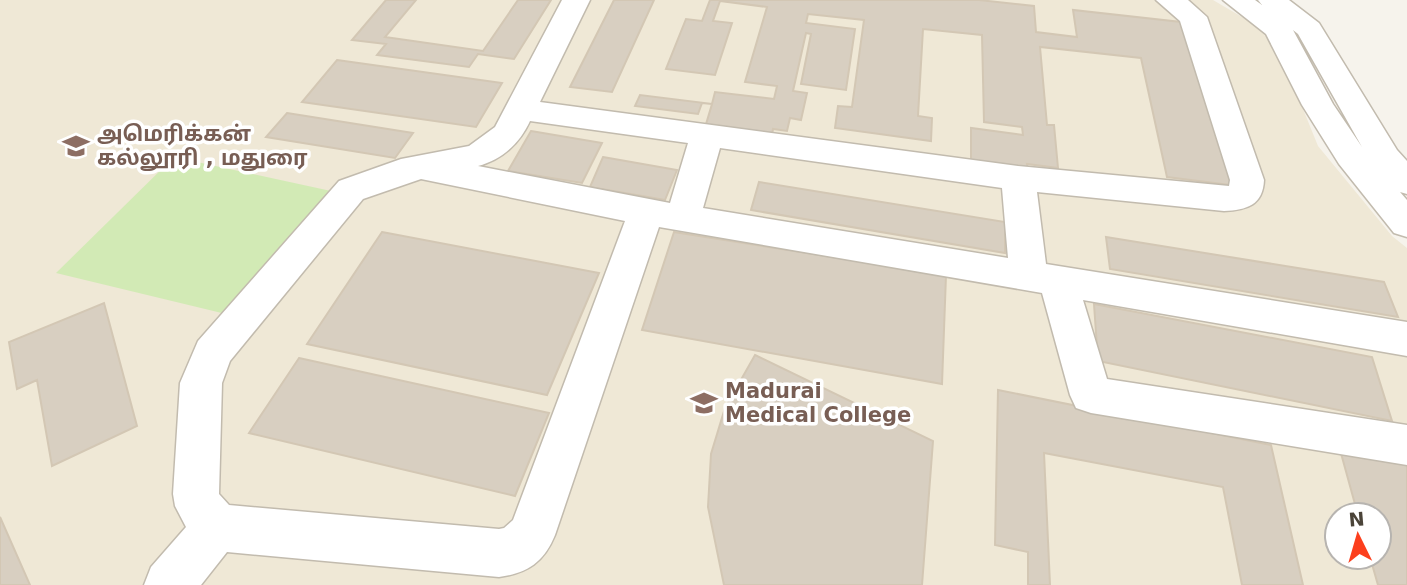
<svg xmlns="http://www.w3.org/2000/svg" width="1407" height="585" viewBox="0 0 1407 585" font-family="'DejaVu Sans','Noto Sans Tamil',sans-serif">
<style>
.education{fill:#efe8d6;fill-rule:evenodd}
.green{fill:#d2eab5}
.building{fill:#d8cfc1;stroke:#d3c7b4;stroke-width:2}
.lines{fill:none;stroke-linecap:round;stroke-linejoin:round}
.minor-casing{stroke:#c2bbae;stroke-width:3}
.minor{fill:#fff;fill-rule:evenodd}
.labels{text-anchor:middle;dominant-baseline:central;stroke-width:7;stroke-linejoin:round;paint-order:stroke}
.education-label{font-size:21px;font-weight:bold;fill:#785e54;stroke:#fff;text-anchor:start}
</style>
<rect width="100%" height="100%" fill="#f6f3ec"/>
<path class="education" d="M0 0H1213L1273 35 1318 146 1392 236 1407 248V585H0ZM1337 515H1379V557H1337Z"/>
<path class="green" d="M174 157 331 191 230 315 56 273Z"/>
<path class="building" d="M386 0H416L385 37 483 51 518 0H551L514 59 478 54 469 67 377 55 386 44 352 40Z
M614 0H654L612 92 570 87Z
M710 0H979L1034 6 1036 32 1077 37 1073 10 1190 23 1238 186 1167 177 1141 58 1040 47 1047 125H1054L1058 168 1027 164 1028 172 971 164V128L1023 135 1022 127 984 122 982 35 923 29 918 116 932 118 931 141 835 128 838 106 852 107 864 20 808 14 806 23 855 29 846 90 801 84 811 34 806 33 793 91 807 93 801 120 790 118 787 131 773 129 771 140 704 131 712 104 702 103 698 114 635 106 640 95 712 104 715 92 774 99 777 86 745 82 767 7 720 1 713 21 732 23 715 75 666 69 686 19 702 21Z
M337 60 502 83 476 127 302 102Z
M287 113 413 133 395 158 266 137Z
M531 131 602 143 582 183 508 171Z
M603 157 677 170 665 200 590 187Z
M759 182 1005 222V253L751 210Z
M382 232 599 273 547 395 307 344Z
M674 232 946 275 942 384 642 330Z
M1106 237 1384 282 1398 317 1110 269Z
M104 303 137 426 52 466 37 380 17 389 9 342Z
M1094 304 1372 357 1392 421 1098 361Z
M755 355 933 441 922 585H724L708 507 711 454 725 408Z
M299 358 549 413 515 496 249 433Z
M998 390 1271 445 1303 585H1242L1223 487 1044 453 1050 585H1028V552L995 545Z
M1339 446 1407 459V585H1378L1370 557H1379V515H1358Z
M0 517 30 585H0Z"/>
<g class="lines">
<defs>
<path id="minor" d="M562 0H590L540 102 1018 166 1229 186 1230 180 1180 21 1156 0H1188L1207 17 1264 180C1263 205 1247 210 1224 211L1037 192 1046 264 1407 322V356L1083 300 1107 379 1407 425V465L1091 413 1076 408 1070 395 1042 293 659 227 555 535C544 562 528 573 499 577L227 552 201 585H144L151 567 186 527 175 506 173 494 180 383 198 341 339 181 401 159 469 146 495 127ZM530 121 688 143 670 203 478 166C502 160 520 143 530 121ZM720 148 1002 188 1008 258 703 208ZM421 179 625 221 513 520 504 528 499 529 229 505 219 494 222 383 230 361 363 199Z
M1223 0H1255L1262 5 1258 0H1289L1319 23 1397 150 1407 161V194L1400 192 1407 200V237L1394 233 1339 164 1302 105 1266 34ZM1293 30 1298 34 1362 147 1333 104Z"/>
</defs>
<use href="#minor" class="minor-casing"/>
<use href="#minor" class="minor"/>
</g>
<defs>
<symbol id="university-bare" viewBox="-9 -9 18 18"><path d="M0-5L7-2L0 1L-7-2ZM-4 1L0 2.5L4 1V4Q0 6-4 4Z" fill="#8d6e63" stroke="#fff" stroke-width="2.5" paint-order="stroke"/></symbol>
</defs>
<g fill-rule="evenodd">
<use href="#university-bare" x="57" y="127" width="38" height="38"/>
<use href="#university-bare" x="685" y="384" width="38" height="38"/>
</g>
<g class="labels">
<g class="education-label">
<text x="97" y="134">அமெரிக்கன்<tspan x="97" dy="24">கல்லூரி , மதுரை</tspan></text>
<text x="725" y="391">Madurai<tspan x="725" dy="24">Medical College</tspan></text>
</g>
</g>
<g transform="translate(1358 536) rotate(355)"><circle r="33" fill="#ffffff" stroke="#b7b4b0" stroke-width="2"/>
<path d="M0-5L12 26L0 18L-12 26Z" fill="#fc3f1d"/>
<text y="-10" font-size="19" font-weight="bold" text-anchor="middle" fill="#4b4439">N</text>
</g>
</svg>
